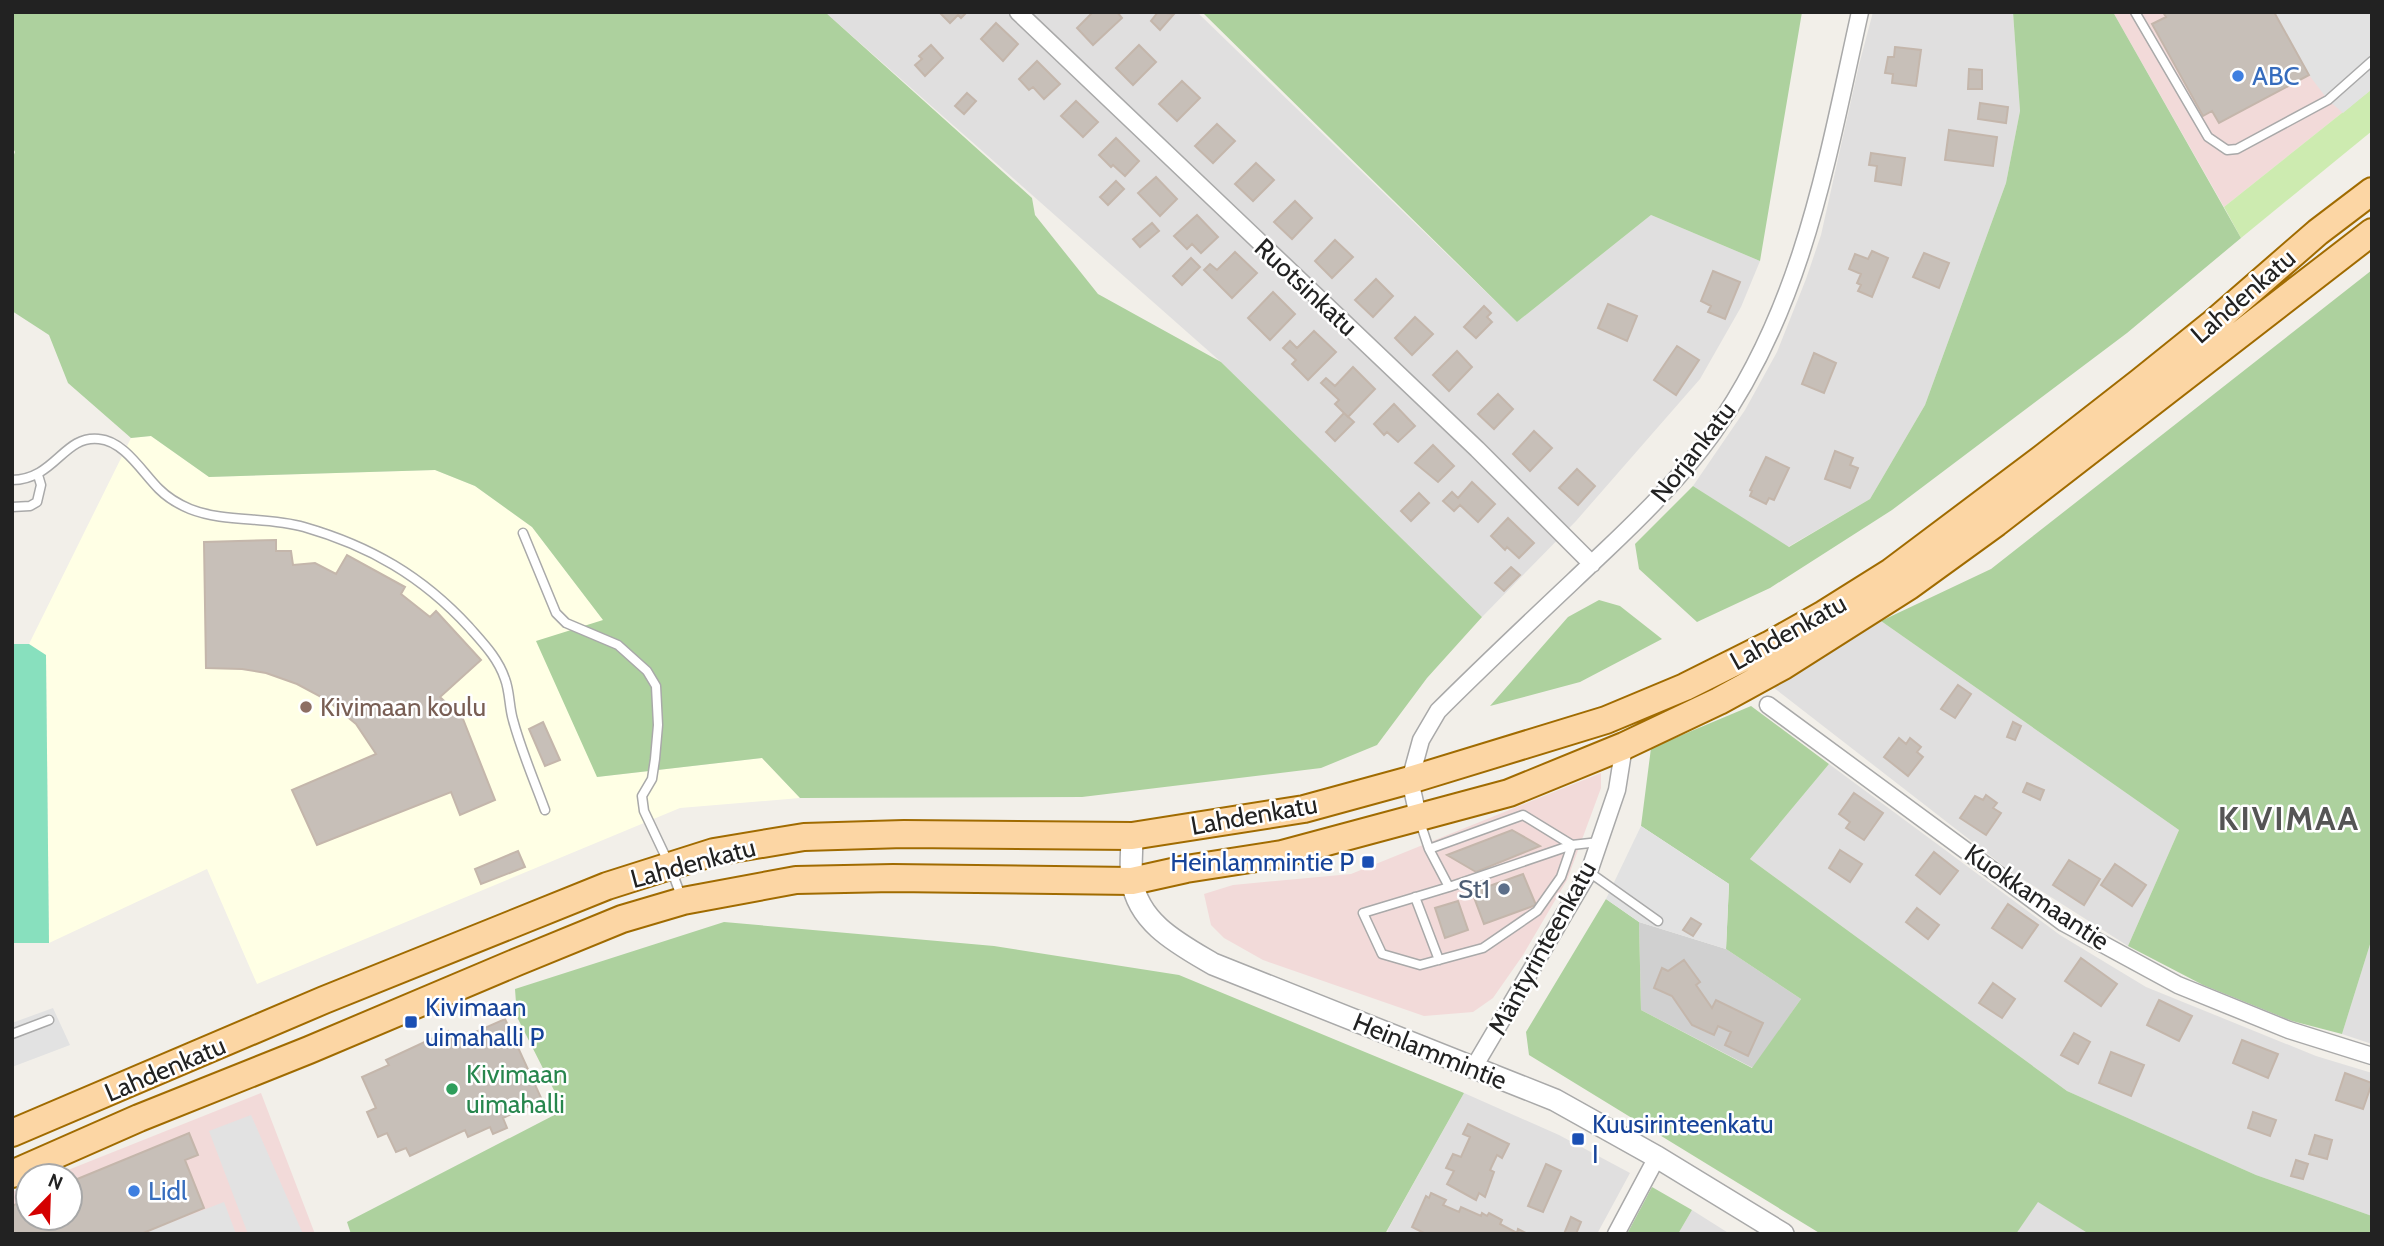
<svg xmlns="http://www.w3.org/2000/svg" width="2384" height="1246" viewBox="0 0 2384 1246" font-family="Cabin,sans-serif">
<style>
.residential{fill:#e0dfdf}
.commercial{fill:#f2dad9}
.education{fill:#ffffe5}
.religious{fill:#d0d0d0}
.grass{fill:#cdebb0}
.forest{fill:#add19e}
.pitch{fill:#88e0be}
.parking{fill:#e2e2e2}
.building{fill:#c7bfb8;stroke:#c4b6ab;stroke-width:2}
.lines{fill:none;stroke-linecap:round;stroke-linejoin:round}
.service-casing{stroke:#a9a9a9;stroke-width:11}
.minor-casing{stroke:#a9a9a9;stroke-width:19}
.tertiary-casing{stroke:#a9a9a9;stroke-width:24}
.primary-casing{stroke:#a06b00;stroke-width:30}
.service{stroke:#fff;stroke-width:8}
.minor{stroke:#fff;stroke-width:16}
.tertiary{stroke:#fff;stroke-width:21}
.primary{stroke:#fcd6a4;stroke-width:26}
.shop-dot{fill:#3f7fe0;stroke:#fff;stroke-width:2.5}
.education-dot{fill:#8d6e63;stroke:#fff;stroke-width:2.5}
.transit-dot{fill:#1a4fb4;stroke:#fff;stroke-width:2.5}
.service-dot{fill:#5c6f8a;stroke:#fff;stroke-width:2.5}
.leisure-dot{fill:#2e9e5b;stroke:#fff;stroke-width:2.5}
.labels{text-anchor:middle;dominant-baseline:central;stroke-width:5;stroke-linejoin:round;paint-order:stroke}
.shop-label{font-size:26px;fill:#366cbe;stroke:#fff;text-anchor:start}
.street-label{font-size:26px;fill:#222;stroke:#fff}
.education-label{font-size:26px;fill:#785e54;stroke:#fff;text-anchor:start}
.transit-label{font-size:26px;fill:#164399;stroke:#fff;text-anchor:start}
.service-label{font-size:26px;fill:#4e5e75;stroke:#fff;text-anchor:end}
.leisure-label{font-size:26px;fill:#27864d;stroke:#fff;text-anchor:start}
.district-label{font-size:33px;font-weight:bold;letter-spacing:2px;fill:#555;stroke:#fff}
</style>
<rect width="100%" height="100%" fill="#f2efe9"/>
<path class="residential" d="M825 12H1197L1517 322 1651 215 1760 261 1741 307 1700 379 1576 521 1482 617 1221 362Z
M1873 12H2013L2020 111 2006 183 1925 405 1870 499 1788 547 1693 486 1745 410 1777 352 1806 279 1821 235 1859 65Z
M1881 621 2179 830 2128 946 2010 871 1769 684Z
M1829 764 2060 935 2146 987 2316 1056 2372 1073V1216L2256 1175 2067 1091 1750 859Z
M2372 938V1044L2342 1034Z
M1464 1093 1559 1135 1630 1173 1597 1234H1393L1387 1231Z
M2038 1201 2089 1234H2016Z
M1692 1210 1730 1234H1678Z"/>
<path class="commercial" d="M2113 12H2372V89L2224 207Z
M1601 773V788L1567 880 1523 955 1493 998 1473 1012 1424 1016 1263 960 1224 938 1211 925 1204 894 1233 885 1351 874Z
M261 1093 315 1234H12V1192L28 1186V1218H70V1176H53Z"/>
<path class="education" d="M151 436 209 477 435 470 475 486 532 527 604 621 597 777 762 758 800 798 680 808 257 984 207 869 49 943 46 656 29 644 131 438Z"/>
<path class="religious" d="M1639 922 1726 949 1801 999 1753 1068 1641 1010Z"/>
<path class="grass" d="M2372 89V131L2241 238 2224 207Z"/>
<path class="forest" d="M12 12H825L1032 198 1035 215 1098 294 1221 362 1482 617 1427 678 1377 745 1321 768 1082 797 800 798 762 758 597 777 536 641 603 620 532 527 475 486 435 470 209 477 151 436 131 438 68 383 49 335 12 311V160L15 152 12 146Z
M1202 12H1802L1760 261 1651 215 1517 322Z
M2013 12H2113L2241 238 2127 333 1892 510 1770 588 1697 622 1639 569 1635 544 1693 486 1789 547 1870 499 1925 405 2006 183 2020 111Z
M2372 270V938L2342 1034 2292 1021 2203 985 2128 946 2179 830 1881 621 1991 569Z
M1599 600 1620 606 1662 639 1580 682 1490 706 1568 617Z
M1751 706 1829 764 1750 859 2067 1091 2256 1175 2372 1216V1234H2089L2038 1202 2016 1234H1821L1529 1055 1526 1032 1606 899 1639 922 1641 1010 1752 1068 1801 999 1726 949 1729 884 1641 826 1651 748Z
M724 922 994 946 1179 975 1464 1093 1385 1234H351L347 1222 564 1110 517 1017 515 989Z
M1652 1187 1692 1210 1678 1234H1627Z"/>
<path class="pitch" d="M12 644H29L46 655 49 943H12Z"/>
<path class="parking" d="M2274 12H2372V89L2343 113 2328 100 2309 75Z
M1641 826 1729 884 1726 949 1639 922 1606 899Z
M53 1008 70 1045 12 1067V1023Z
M251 1115 303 1234H248L209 1131Z
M224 1202 236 1234H141Z"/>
<path class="building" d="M939 12H967L961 18 958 15 950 23Z
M1093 12H1117L1122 18 1093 45 1077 28Z
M1158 12 1174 14 1160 30 1151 21Z
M2163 12H2274L2309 75 2219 123 2212 111 2203 116 2152 24 2166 17Z
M996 23 1018 44 1003 61 981 39Z
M931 45 943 58 925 76 915 65 922 59 919 56Z
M1139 45 1156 62 1133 85 1116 68Z
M1895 47 1921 50 1916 86 1892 83 1893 74 1885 73 1888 57H1894Z
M1037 61 1060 84 1044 99 1033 87 1029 90 1019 79Z
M1969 69 1982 70V89H1968Z
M1182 81 1200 98 1177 121 1159 104Z
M967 93 976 101 964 114 955 106Z
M1076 101 1098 122 1083 137 1061 116Z
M1980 103 2008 107 2006 123 1978 119Z
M1217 124 1235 141 1213 163 1195 146Z
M1949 130 1997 137 1993 166 1945 160Z
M1116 138 1139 161 1125 176 1113 165 1111 167 1099 155Z
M1871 153 1905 158 1901 185 1875 181 1877 166 1869 165Z
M1256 163 1274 180 1253 201 1235 184Z
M1156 177 1177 199 1160 216 1138 193Z
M1116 181 1124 189 1108 205 1100 197Z
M1295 201 1312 218 1292 239 1274 222Z
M1197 215 1218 237 1201 253 1192 244 1187 249 1174 236Z
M1152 223 1159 231 1140 247 1133 239Z
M1335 240 1353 257 1332 278 1315 261Z
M1872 251 1888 258 1872 297 1858 291 1861 285 1857 283 1861 274 1849 269 1855 254 1868 259Z
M1235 252 1257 273 1232 298 1204 270 1210 264 1217 270Z
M1924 253 1949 263 1939 288 1913 277Z
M1191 258 1200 267 1182 285 1173 276Z
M1713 271 1740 282 1725 319 1708 312 1711 306 1701 301Z
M1376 279 1393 296 1373 317 1355 300Z
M1273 292 1295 314 1270 340 1248 318Z
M1608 304 1637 316 1627 341 1598 328Z
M1484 306 1491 313 1487 317 1492 322 1476 338 1464 327Z
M1415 317 1433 334 1412 355 1395 338Z
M1314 331 1336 352 1308 380 1292 364 1296 360 1283 348 1290 341 1297 348Z
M1677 346 1699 360 1676 395 1654 380Z
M1457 351 1472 367 1449 391 1433 375Z
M1814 353 1836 363 1824 393 1802 384Z
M1353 367 1375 389 1348 417 1335 404 1339 400 1321 383 1326 378 1335 386Z
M1498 394 1513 409 1494 429 1478 414Z
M1394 404 1415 426 1398 442 1387 432 1384 435 1374 424Z
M1344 413 1354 422 1335 441 1326 432Z
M1534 431 1552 448 1530 471 1513 454Z
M1433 445 1454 466 1438 482 1415 463Z
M1835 451 1853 458 1850 465 1858 468 1850 488 1825 479Z
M1766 457 1789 468 1774 500 1769 498 1766 504 1750 496 1752 491 1750 490Z
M1577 469 1595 486 1578 505 1559 488Z
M1472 482 1495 504 1478 522 1460 505 1454 511 1443 501 1452 492 1458 498Z
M1419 493 1429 503 1411 521 1401 511Z
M1508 518 1534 543 1519 558 1507 547 1505 550 1491 536Z
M276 540V551H291L293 565 315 563 336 574 347 555 405 587 401 594 430 617 436 611 481 660 440 697 463 719 495 800 460 815 451 792 317 845 292 790 376 754 356 724 327 700 297 684 266 673 242 669 206 668 204 542Z
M1511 567 1520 575 1504 591 1495 583Z
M1958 685 1971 694 1955 718 1941 709Z
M543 722 560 760 545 766 529 729Z
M2013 722 2021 726 2015 740 2007 737Z
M1899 738 1906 744 1910 738 1921 747 1917 752 1923 757 1908 776 1884 757Z
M2027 783 2044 790 2040 800 2023 792Z
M1854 793 1883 813 1864 840 1846 828 1850 822 1839 814Z
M1986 795 1997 803 1993 808 2001 813 1986 835 1960 818 1975 796 1983 800Z
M1512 830 1540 846 1476 872 1447 855Z
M1840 850 1862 864 1850 882 1829 868Z
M518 851 525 867 481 884 475 869Z
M1934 852 1958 871 1940 894 1916 875Z
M2069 860 2100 879 2084 905 2053 885Z
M2115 864 2146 885 2132 906 2101 885Z
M1523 874 1536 905 1484 924 1472 892Z
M1458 901 1468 930 1445 938 1435 908Z
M2008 904 2038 925 2022 948 1992 928Z
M1917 908 1939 925 1928 939 1906 922Z
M1691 918 1701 924 1693 936 1683 930Z
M2081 958 2117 984 2101 1006 2065 981Z
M1684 960 1700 982 1696 985 1712 1008 1716 1000 1763 1023 1748 1056 1725 1045 1731 1032 1718 1026 1714 1035 1692 1025 1672 996 1654 988 1662 968 1668 971Z
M1993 983 2015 999 2002 1018 1979 1003Z
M2159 1000 2192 1016 2179 1041 2147 1025Z
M505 1019 542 1100 503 1118 507 1128 493 1134 490 1127 468 1137 465 1130 410 1156 406 1148 396 1152 387 1133 378 1137 367 1112 376 1108 362 1077 389 1065 386 1060 448 1031 453 1042Z
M2074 1033 2090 1042 2078 1064 2061 1055Z
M2242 1040 2278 1054 2268 1078 2233 1063Z
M2111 1052 2144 1065 2131 1096 2099 1083Z
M2345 1073 2372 1083 2363 1109 2336 1100Z
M2253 1112 2276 1120 2270 1136 2248 1128Z
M1468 1124 1509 1144 1502 1158 1497 1155 1490 1170 1494 1172 1485 1197 1479 1193 1476 1200 1447 1184 1454 1171 1446 1168 1453 1154 1461 1157 1470 1137 1463 1134Z
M189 1133 198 1155 185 1160 204 1208 141 1234H12V1206L28 1199V1218H70V1182Z
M2315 1135 2332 1140 2327 1159 2309 1154Z
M2296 1160 2308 1164 2303 1179 2291 1176Z
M1546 1164 1561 1171 1543 1212 1528 1206Z
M1431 1193 1446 1200 1443 1205 1459 1212 1461 1207 1481 1216 1482 1213 1487 1216 1489 1213 1502 1220 1500 1224 1517 1233 1518 1229 1528 1234H1426L1412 1227 1426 1196 1429 1198Z
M1571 1217 1581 1222 1576 1234H1564Z"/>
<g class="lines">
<defs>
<path id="service" d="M2135 12 2208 137 2227 150 2237 149 2328 100 2372 61
M12 480C56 479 63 435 99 439 124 441 142 472 159 489 167 497 178 504 190 509 225 523 267 516 304 527 370 546 422 576 469 627 483 643 498 658 505 679 510 692 509 707 513 720 521 750 534 780 545 810
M12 507 30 506 37 502 41 485 38 475
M523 533 556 613 566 623 618 645 647 671 656 686 658 725 655 759 652 779 642 796 644 811 670 866 682 899
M1420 822 1429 849 1449 887 1572 845 1599 842
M1429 849 1523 815 1572 845 1561 877 1537 911 1483 948 1420 965 1382 954 1363 913 1449 887
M1589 872 1658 921
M1415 897 1439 960
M12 1034 49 1020"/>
<path id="minor" d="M1018 12 1477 449 1592 564
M1768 705 2064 923 2178 985 2289 1030 2372 1056
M1418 816 1410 780 1421 740 1438 711C1493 656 1550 603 1606 550 1644 514 1682 476 1713 433 1803 307 1827 160 1860 12
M1474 1067 1589 872 1617 790 1624 746
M1616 1234 1657 1157"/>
<path id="tertiary" d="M1132 836C1132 851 1130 866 1132 880 1138 923 1179 944 1213 964L1555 1100 1657 1157 1783 1234"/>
<path id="primary" d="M12 1133 324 1000 607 886 714 852 804 837 904 834 1132 836 1304 809 1410 780 1606 720 1685 687 1769 645 1824 614 1891 572 2044 457 2140 382 2211 325 2318 232 2372 191
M12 1174 139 1118 309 1050 517 962 622 919 683 901 796 880 893 878 1132 881 1186 869 1282 854 1509 793 1624 746 1719 701 1783 666 1909 586 1996 523 2372 232"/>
</defs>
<use href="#service" class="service-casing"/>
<use href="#minor" class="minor-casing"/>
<use href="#tertiary" class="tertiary-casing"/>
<use href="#primary" class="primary-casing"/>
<use href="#service" class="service"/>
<use href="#minor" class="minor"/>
<use href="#tertiary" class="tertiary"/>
<use href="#primary" class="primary"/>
</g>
<g class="shop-dot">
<circle cx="2238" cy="76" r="7"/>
<circle cx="134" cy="1191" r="7"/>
</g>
<circle class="education-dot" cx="306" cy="707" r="7"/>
<g class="transit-dot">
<rect x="1361" y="855" width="14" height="14" rx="3.5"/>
<rect x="404" y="1015" width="14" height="14" rx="3.5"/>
<rect x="1571" y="1132" width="14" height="14" rx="3.5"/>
</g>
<circle class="service-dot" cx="1504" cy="889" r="7"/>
<circle class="leisure-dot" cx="452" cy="1089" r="7"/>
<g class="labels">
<g class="shop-label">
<text x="2252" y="76">ABC</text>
<text x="148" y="1191">Lidl</text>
</g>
<g class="street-label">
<text transform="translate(1306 287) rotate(43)">Ruotsinkatu</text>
<text transform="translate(2243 296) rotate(-41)">Lahdenkatu</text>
<text transform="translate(1693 452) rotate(-52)">Norjankatu</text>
<text transform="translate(1788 632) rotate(-29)">Lahdenkatu</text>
<text transform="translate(1254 815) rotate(-10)">Lahdenkatu</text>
<text transform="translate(693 863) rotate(-15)">Lahdenkatu</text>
<text transform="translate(2037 897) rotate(34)">Kuokkamaantie</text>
<text transform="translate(1542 948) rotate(-61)">Mäntyrinteenkatu</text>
<text transform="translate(1430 1051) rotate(22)">Heinlammintie</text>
<text transform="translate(165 1069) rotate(-23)">Lahdenkatu</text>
</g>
<g class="education-label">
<text x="320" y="707">Kivimaan koulu</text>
</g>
<g class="transit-label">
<text x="1354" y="862" text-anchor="end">Heinlammintie P</text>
<text x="425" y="1007">Kivimaan<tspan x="425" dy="30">uimahalli P</tspan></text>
<text x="1592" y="1124">Kuusirinteenkatu<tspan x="1592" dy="30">I</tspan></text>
</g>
<g class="service-label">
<text x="1490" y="889">St1</text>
</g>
<g class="leisure-label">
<text x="466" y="1074">Kivimaan<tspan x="466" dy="30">uimahalli</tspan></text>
</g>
<g class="district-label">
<text x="2289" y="818">KIVIMAA</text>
</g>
</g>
<rect width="2384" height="1246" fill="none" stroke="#222222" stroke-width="28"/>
<g transform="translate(49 1197) rotate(23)"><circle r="33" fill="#ffffff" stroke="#a7a7a7" stroke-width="2"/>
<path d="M0-5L12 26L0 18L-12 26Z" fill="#d40000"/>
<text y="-10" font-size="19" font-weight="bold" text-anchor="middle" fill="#222222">N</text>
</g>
</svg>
